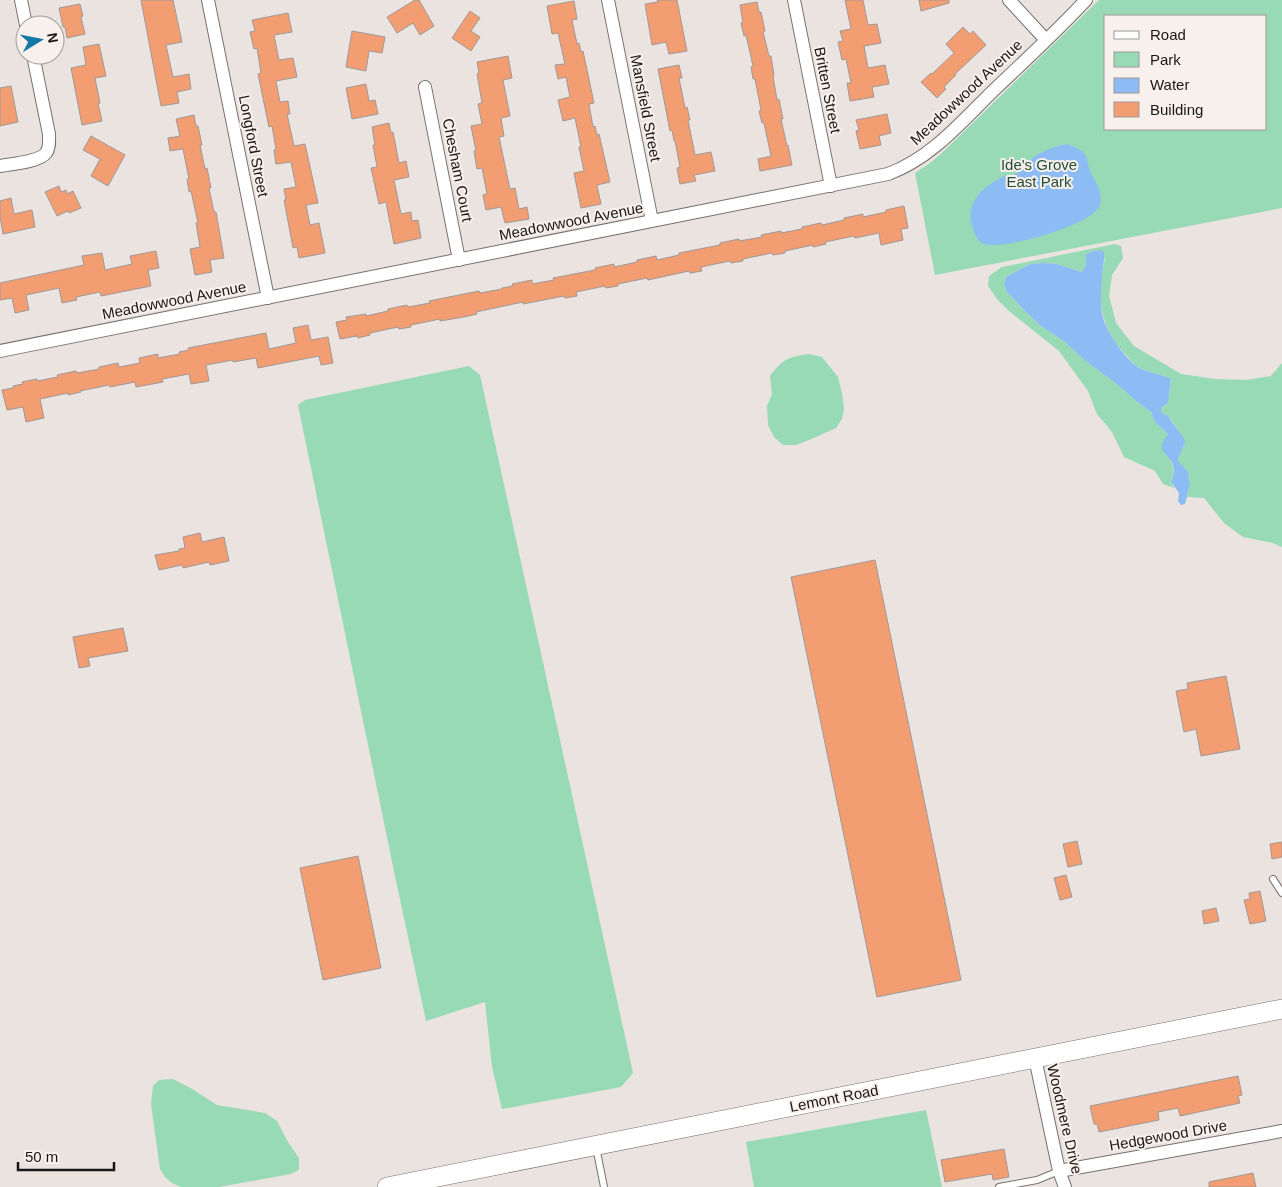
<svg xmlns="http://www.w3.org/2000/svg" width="1282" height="1187" viewBox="0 0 1282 1187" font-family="Arial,sans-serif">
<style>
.green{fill:#97dab5;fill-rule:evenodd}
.water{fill:#8dbbf3}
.building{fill:#f29d72;stroke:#a09997}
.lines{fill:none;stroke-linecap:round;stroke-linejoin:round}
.service-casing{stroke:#77716f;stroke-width:8}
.minor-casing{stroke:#77716f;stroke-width:14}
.secondary-casing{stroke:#77716f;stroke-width:20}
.service{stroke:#fff;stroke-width:6}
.minor{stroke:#fff;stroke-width:12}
.secondary{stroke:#fff;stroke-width:19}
.labels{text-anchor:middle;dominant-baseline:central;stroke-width:4;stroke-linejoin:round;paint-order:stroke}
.street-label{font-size:15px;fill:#1a1816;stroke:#f7f0ed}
.park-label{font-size:15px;fill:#234c37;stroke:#f7f0ed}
</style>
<rect width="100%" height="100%" fill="#eae3e0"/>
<path class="green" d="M1099 0H1282V208L935 275 915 173 930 163 942 153ZM1106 16H1266V129H1106Z
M1115 244 1121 246 1123 258 1112 275 1109 296 1116 323 1134 346 1181 374 1215 379 1246 380 1271 376 1282 363V547L1273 543 1243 537 1224 523 1204 498 1187 497C1191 478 1192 475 1178 462L1179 453 1184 446C1181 434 1173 417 1161 413V408L1168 403 1171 380C1161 373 1149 373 1138 367 1133 364 1129 358 1125 354 1099 326 1096 295 1105 259L1099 250 1091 252 1085 255C1087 262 1087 267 1081 272L1057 264 1044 263 1030 264 1006 277 1004 284 1007 292 1026 312 1041 326 1065 342 1082 358 1118 385 1136 401 1151 412 1155 422 1168 434 1164 441V453C1173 462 1176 469 1171 482L1174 488 1163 484 1155 471 1124 457 1112 432 1097 414 1088 391 1059 351 1009 311 997 299 988 286 989 276 1002 267Z
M809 354 822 357 838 377 842 394 844 409 842 419 836 428 809 440 796 445H783L774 437 768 425 767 406 772 394 770 376C783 359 788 357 809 354Z
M469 366 480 375 633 1073 621 1087 502 1109 492 1067 485 1002 426 1021 395 876 298 405 305 400Z
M173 1079 192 1089 217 1105 265 1113 277 1121 288 1142 299 1158V1170L291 1174 219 1187H181L172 1183 165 1177 160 1169 151 1104 153 1086 159 1080Z
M926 1110 942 1187H754L746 1142Z"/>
<path class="water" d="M1067 144C1074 147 1082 149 1086 156 1088 161 1088 166 1090 171 1095 181 1105 195 1099 207 1086 227 1016 245 993 245 989 245 985 244 981 243 969 228 966 208 980 193 987 185 997 180 1006 175L1011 176 1026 168C1030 154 1053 147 1067 144Z
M1099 250 1104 252C1105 261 1102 269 1102 278 1101 290 1100 302 1102 313 1105 330 1122 354 1135 365 1145 373 1160 373 1171 379L1168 403 1161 408V413L1167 415 1185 440C1184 449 1179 452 1178 461L1188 472 1190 484 1185 504 1181 505 1178 501 1179 493 1171 482C1181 458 1161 458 1162 445 1163 441 1166 438 1168 434L1155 422 1151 412 1136 401 1118 385 1082 358 1065 342 1041 326 1026 312 1007 292 1004 284 1006 277 1030 264 1043 263 1057 264 1081 272C1087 267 1087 262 1085 255L1091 252Z"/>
<path class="building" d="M141 0H173L182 42 166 45 173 77 189 74 191 89 177 92 179 103 161 106Z
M415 0H419L434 26 420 35 413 23 397 33 387 17Z
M657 0H677L687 51 669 54 666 42 652 45 645 4 658 2Z
M845 0H863L868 25 877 24 881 43 864 46 868 68 885 65 889 84 872 87 874 97 850 101 847 83H851L846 59 842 60 838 42 843 41 840 31 851 29Z
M919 0H949V3L921 11Z
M574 1 577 19 572 20 577 44 579 43 581 52 583 51 594 103 589 104 593 127 595 126 597 135 599 134 610 182 597 185 601 204 581 208 574 173 584 171 579 147H581L575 118 563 121 558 100 570 97 566 77 558 79 555 65 565 64 558 33 552 34 547 6Z
M757 2 759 12H761L765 31 763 32 769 56H771L774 75 773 76 777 100 779 99 783 119H781L787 146 788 145 792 165 760 171 758 159 771 156 764 123H762L759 111 761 110 755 79H753L751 67 753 66 746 35 744 36 741 23H743L740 5Z
M80 4 83 16 81 17 85 34 67 38 65 27H63L59 8Z
M470 11 480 18 471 31 480 37 471 51 452 38Z
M288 13 292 32 274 35 279 60 293 58 297 77 276 81 280 102 288 101 290 114H287L294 146 305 144 318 203 306 205 310 225 319 223 325 253 299 258 297 247 293 248 284 200H286L284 189 296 187 291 162 276 164 274 150 276 149 272 126 269 127 258 74 261 73 257 48 254 49 250 32 255 31 252 20Z
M963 27 970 34 973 31 986 45 955 74 956 75 944 87 946 89 937 98 921 82 931 73 932 74 954 53 946 44Z
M352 31 385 37 382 53 369 51 366 71 346 67Z
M99 44 106 76 95 78 100 103H98L102 121 82 125 71 68 86 65 83 47Z
M508 56 512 78 503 80 510 116 501 118 504 136 499 137 510 189 515 188 519 209 527 207 529 219 505 223 501 207 486 210 483 195 487 194 482 168 477 169 474 151H476L471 126 482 124 478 104 482 103 477 74 479 73 477 62Z
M679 65 682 78H679L685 108 687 107 690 120H688L695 155 711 152 715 171 694 175 696 181 680 184 677 168 680 167 675 141H674L672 130 670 131 658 69Z
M366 84 369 101 375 100 378 114 352 119 346 88Z
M11 86 18 122 0 126V88Z
M887 114 891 133 879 136 881 145 860 149 856 131 859 130 856 120Z
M194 115 196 126H198L202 145H200L205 169 207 168 211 188H209L214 212H216L224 258 210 260 212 272 195 275 190 249 200 247 196 223H198L191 191 189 192 187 179H189L183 149 170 151 168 138 180 136 176 119Z
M389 123 391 133 393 132 399 163 406 161 409 177 394 180 401 214 411 212 412 221 418 220 421 238 394 244 386 202 379 204 371 168 377 167 373 145H375L372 127Z
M91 136 125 155 108 186 91 176 100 159 83 150Z
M59 186 61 192 66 190 67 194 73 191 81 208 69 213 68 211 57 216 45 192Z
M11 198 14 214 32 210 35 227 3 234 0 217V201Z
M904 206 908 228 901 229 903 240 881 245 879 233 855 238 854 236 825 242 826 244 813 247V245L785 251V253L773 255 772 253 743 259V261L731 263 730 261 701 267 702 271 690 273 689 271 648 280 647 278 618 284V286L606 288 605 286 576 292 577 296 565 298 564 296 523 304V302L476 312 477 314 464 317 440 321V319L411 325V327L399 329 398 327 370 333V335L358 338 357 336 340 339 336 322 347 320 346 317 366 314V316L388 311V309L407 305 408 307 430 303 429 301 479 291 480 293 502 289V288L513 286 512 284 532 280V284L554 280 553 278 595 270V268L614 264V267L637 262V260L656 256 657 260 679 255V253L720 245V243L739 239V241L762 237 761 235 781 231V233L802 229V227L821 223 822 225 844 220V218L863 214V217L886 212V210Z
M156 251 159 268 148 270 151 286 101 296 100 292 76 297 77 300 62 303 59 288 26 295 29 310 15 313 12 298 0 300V283L84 265 82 256 102 253 105 270 132 264 130 256Z
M308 325 311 340 328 337 333 363 321 365 319 356 258 368 256 358 233 362V360L206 365 209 381 191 384 189 374 162 379 163 382 136 387 135 382 110 387 109 385 80 391 81 392 68 395V393L40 399 44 418 26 422 23 407 7 410 2 390 13 388V386L23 384 22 382 37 379V381L58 377 57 375 76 371 77 373 99 369V367L118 363 119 367 140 363 139 358 158 354V358L180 354 179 352 189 350 188 348 266 333 269 349 296 343 293 328Z
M200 533 202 542 224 537 229 561 210 565 209 562 183 568 182 565 159 570 155 555 179 551V549L185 548 183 537Z
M875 560 961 980 877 997 791 577Z
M123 628 128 651 88 658 90 666 79 668 73 637Z
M1226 676 1240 749 1201 756 1196 729 1184 732 1176 691 1188 689 1187 683Z
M1077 841 1082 864 1068 867 1063 844Z
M1282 842V857L1272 859 1270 844Z
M358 856 381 968 323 980 300 868Z
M1066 875 1072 897 1060 900 1054 878Z
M1260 891 1266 921 1250 924 1244 900 1250 899 1249 893Z
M1216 908 1219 921 1204 924 1202 911Z
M1238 1076 1242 1095 1238 1096 1240 1103 1180 1116 1178 1108 1158 1112 1159 1120 1099 1132 1097 1124H1094L1090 1106Z
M1004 1149 1009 1177 993 1180 992 1174 945 1182 941 1160Z
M1253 1173 1256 1187H1209V1182Z"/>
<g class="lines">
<defs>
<path id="service" d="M1273 879 1282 893
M596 1147 604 1187
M999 1187 1037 1180 1059 1171"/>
<path id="minor" d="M21 0 26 25
M208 0 268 298
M608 0 652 221
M794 0 831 186
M1009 0 1046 40
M425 87 459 260
M0 166C11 164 39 162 46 153 50 148 49 140 49 134L33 55
M0 351 888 174C932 158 963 120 995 89 1026 60 1057 31 1086 0
M1035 1058 1059 1171 1065 1187
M1059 1171 1282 1131"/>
<path id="secondary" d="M387 1187 1282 1009"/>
</defs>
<use href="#service" class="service-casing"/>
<use href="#minor" class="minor-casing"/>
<use href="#secondary" class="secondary-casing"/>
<use href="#service" class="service"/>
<use href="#minor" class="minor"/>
<use href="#secondary" class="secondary"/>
</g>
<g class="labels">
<g class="street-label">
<text transform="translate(828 90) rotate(79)">Britten Street</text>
<text transform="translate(966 92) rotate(-43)">Meadowwood Avenue</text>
<text transform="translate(646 108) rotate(79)">Mansfield Street</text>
<text transform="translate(254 146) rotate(79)">Longford Street</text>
<text transform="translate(458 170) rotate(79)">Chesham Court</text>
<text transform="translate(571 221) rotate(-11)">Meadowwood Avenue</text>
<text transform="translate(174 300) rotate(-11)">Meadowwood Avenue</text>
<text transform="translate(834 1098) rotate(-11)">Lemont Road</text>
<text transform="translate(1065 1119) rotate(77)">Woodmere Drive</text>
<text transform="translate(1168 1135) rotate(-10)">Hedgewood Drive</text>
</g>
<g class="park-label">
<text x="1039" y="164">Ide's Grove<tspan x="1039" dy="17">East Park</tspan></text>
</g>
</g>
<rect x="1104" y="15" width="162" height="115" fill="#f7f0ed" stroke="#9f9a97"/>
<rect x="1114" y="31" width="25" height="8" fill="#ffffff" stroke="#9f9a97"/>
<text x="1150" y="40" font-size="15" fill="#1a1816">Road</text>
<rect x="1114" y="52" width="25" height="15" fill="#97dab5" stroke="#9f9a97"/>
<text x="1150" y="65" font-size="15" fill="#1a1816">Park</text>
<rect x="1114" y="78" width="25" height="15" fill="#8dbbf3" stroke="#9f9a97"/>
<text x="1150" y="90" font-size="15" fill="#1a1816">Water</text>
<rect x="1114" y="102" width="25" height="15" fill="#f29d72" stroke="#9f9a97"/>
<text x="1150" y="115" font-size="15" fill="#1a1816">Building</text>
<g transform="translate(40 40) rotate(80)"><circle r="24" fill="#f7f0ed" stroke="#9f9a97"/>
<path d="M0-4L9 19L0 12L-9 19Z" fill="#1179a4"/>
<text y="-8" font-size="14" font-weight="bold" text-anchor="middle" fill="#1a1816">N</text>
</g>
<path d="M18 1162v8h96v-8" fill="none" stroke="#1a1816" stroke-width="2.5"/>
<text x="25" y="1162" font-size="15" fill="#1a1816" stroke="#f7f0ed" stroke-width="4" paint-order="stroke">50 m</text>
</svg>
